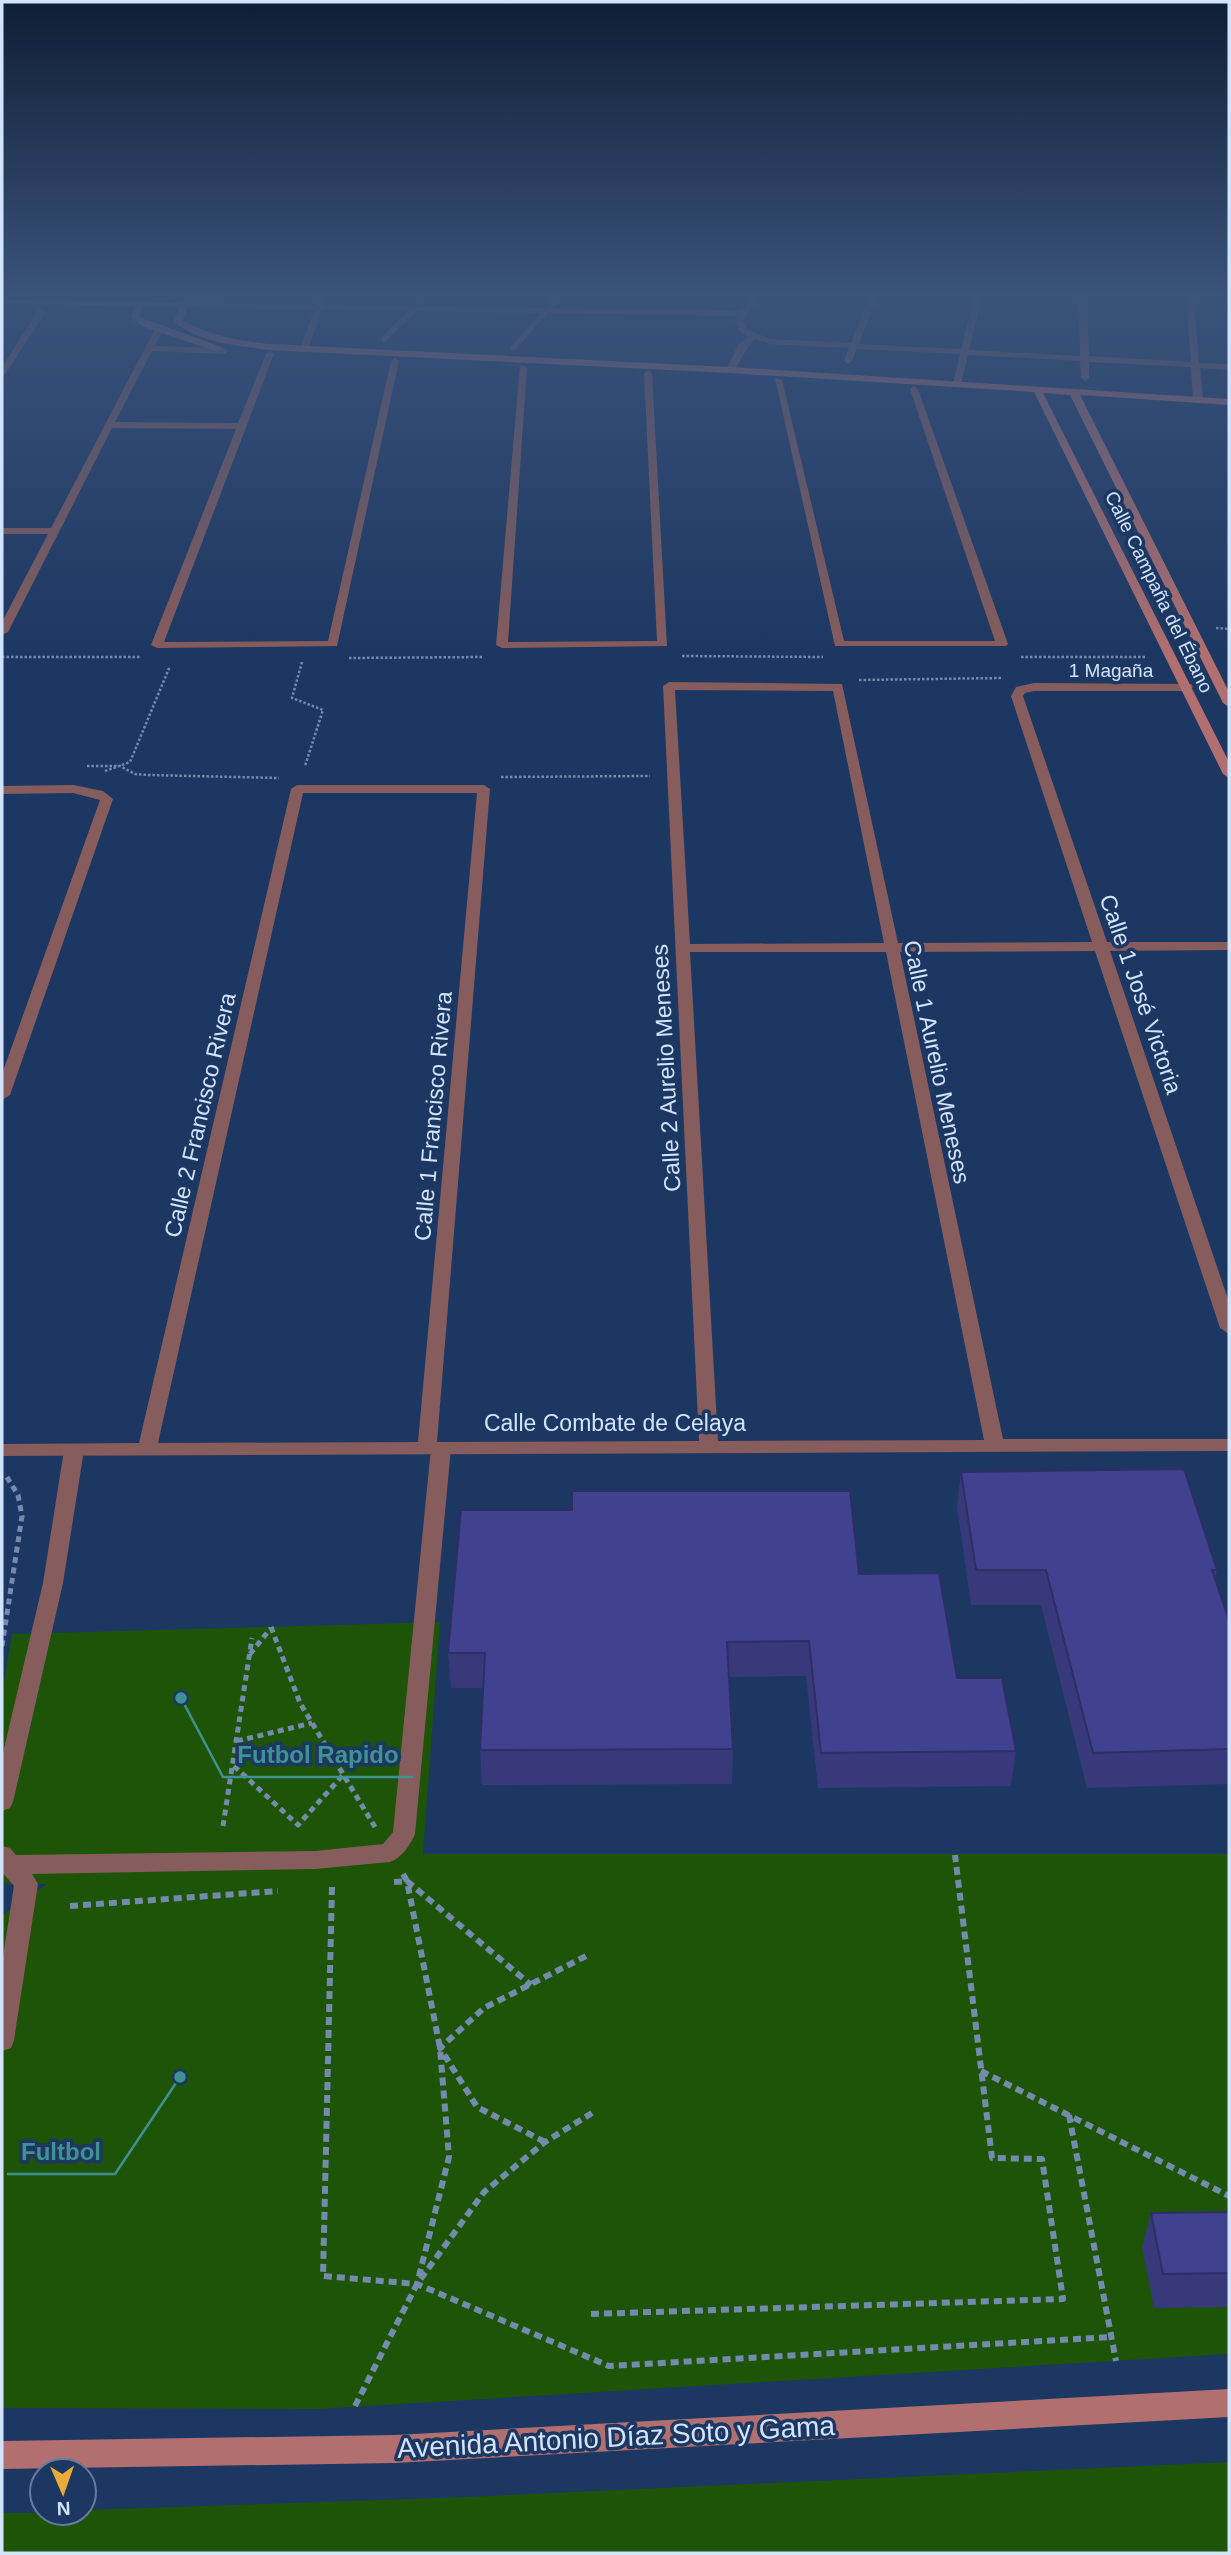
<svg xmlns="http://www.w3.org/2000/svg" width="1231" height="2555" viewBox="0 0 1231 2555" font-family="Helvetica,sans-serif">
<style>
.green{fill:#1d5408}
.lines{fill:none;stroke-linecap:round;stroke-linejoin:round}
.path-far2{stroke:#758bad;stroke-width:2.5;stroke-dasharray:2.5 2;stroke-linecap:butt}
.path-far1{stroke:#758bad;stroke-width:5;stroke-dasharray:6 4.5;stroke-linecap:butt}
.path{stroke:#758bad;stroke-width:6;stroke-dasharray:8 5;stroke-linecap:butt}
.lane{fill:#865c5c;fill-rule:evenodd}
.street{fill:#865c5c;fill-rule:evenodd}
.secondary{fill:#b16f6f;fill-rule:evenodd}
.wall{fill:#38397b}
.building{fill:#41428f;stroke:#2e2e64;stroke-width:2}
.labels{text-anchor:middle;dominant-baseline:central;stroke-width:7;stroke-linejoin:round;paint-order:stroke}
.far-street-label{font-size:19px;fill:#d2e3fd;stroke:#1c3761}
.street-label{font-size:23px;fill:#d2e3fd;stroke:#1c3761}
.near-street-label{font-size:28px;fill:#d2e3fd;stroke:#1c3761}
.leader{fill:none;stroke:#409192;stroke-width:2.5}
.callout-dot{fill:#409192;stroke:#1c3761;stroke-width:2.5}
.callout-label{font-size:24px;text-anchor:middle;font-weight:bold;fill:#409192;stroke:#1c3761;stroke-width:7;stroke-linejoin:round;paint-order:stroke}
</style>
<rect width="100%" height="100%" fill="#1c3761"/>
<path class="green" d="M440 1622 423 1854H1229V2354L318 2409 2 2408V1915L47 1884H7L2 1879V1693L12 1634Z
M1229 2462V2553H2V2513H84V2510L467 2497Z"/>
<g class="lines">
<path class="path-far2" d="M1216 628 1229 629
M682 656 823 657
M2 657H141
M1021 657H1145
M349 658 484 657
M302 662 292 698 323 710 305 766
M859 680 1001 678
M87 766H120L135 774 148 775 279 778
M105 771 130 762 170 666
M501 777 650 776"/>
<path class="path-far1" d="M271 1627 300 1703 375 1827
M2 1646 22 1516 18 1495 5 1474
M250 1654 271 1628
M237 1741 312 1723
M234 1766 298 1825 343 1775
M223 1826 252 1638"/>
<path class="path" d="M403 1874 407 1881 440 2048 449 2157 417 2284
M394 1882 407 1881 531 1985
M332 1887 323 2276 417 2284 609 2366 1111 2337
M70 1906 278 1891
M981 2071 1229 2196
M1069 2115 1116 2361
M545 2142 477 2107 440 2048 484 2008 590 1954
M591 2314 1063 2299 1042 2159 992 2158 955 1855
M355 2406 417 2284 484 2192 545 2142 592 2113"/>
<path class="lane" d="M441 1442 448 1443 451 1448 415 1834C410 1845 402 1858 390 1862L315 1869 32 1874 38 1884 14 2040 11 2048 2 2051V1963L14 1886 2 1872V1846L10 1848 16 1855 315 1851 383 1844 393 1832 431 1448 434 1443Z
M74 1444 81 1445 84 1450 63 1583 13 1802 10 1808 2 1811V1757L43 1583 64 1450 67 1445Z"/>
<path class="street" d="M184 296H192L189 303 315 305 321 298 325 300 323 305 413 306 420 302 424 304 422 306 544 308 554 296H563L553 308 741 311 752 296H760L743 321 747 329 770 339 851 343 869 296H877L859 344 961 349 974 296H982L969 350 1080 356 1079 296H1087L1089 356 1191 362 1186 296H1194L1199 363 1229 364V370L1200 368 1203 400 1198 403 1193 400 1191 367 1089 362V378L1085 381 1081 378 1080 361 968 355 961 384 957 387 953 384 960 354 857 349 852 361 848 364 844 361 849 348 769 344 755 339C744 348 741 365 730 373L726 370 738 345 748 336 739 331 735 321 738 316 548 313 514 351 510 348 540 313 417 311 384 343 381 338 408 311 322 310 308 349 304 352 300 349 314 310 184 307 180 305Z
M39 309 46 311 6 373 2 376V367Z
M159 326 163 329 155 346 224 348 228 351 224 354 152 351 115 422 238 423 266 354 270 351 274 354 164 642 328 641 391 361 395 358 399 361 337 646 157 648 151 645 236 429 112 428 8 632 2 635V622L48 534H2V528H51L155 329Z
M520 365 527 367 508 642 657 641 644 373 648 370 652 373 667 646 502 648 496 645Z
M775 378 782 380 844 641H995L910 389 914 386 918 389 1008 644 1006 646H835Z
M669 682 842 684 898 943 1092 942 1011 696 1016 687 1034 683 1191 684 1193 687 1187 691H1034L1025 693 1023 696 1107 942H1229V950L1110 951 1229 1302V1334L1220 1328 1095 951 900 952 1003 1439H1229V1451L2 1456V1444L139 1443 291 789 297 785H484L490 789 437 1442 699 1441 663 686ZM675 690 833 691 884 943 690 944ZM303 793H477L418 1442 158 1443ZM690 952H886L984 1440 718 1441Z
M73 785 103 791 113 799 10 1095 2 1100V1074L100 800 73 793 2 794V786Z"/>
<path class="secondary" d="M2 299 184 303 188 305 183 321C210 335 238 341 269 344L730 367 1229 399V405L1080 395 1229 692V707L1223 703 1070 395 1043 393 1229 762V778L1223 774 1034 392 730 373 269 350C238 346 199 342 174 322L179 307H143L139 317 221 347 218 352 142 326 131 318 135 306 2 303Z
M1229 2389V2417L395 2463 2 2469V2441L395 2435Z"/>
</g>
<path class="wall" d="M961 1472 1217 1570 1215 1579 1229 1620V1784L1087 1788 1041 1605H971L957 1507Z
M859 1574 957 1678 1016 1751 1011 1786 818 1788 806 1676 729 1677 733 1749 732 1784 482 1785 480 1750 483 1688H451L448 1653Z
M1229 2212V2307L1154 2308 1142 2247 1151 2213Z"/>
<path class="building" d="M1184 1469 1217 1570H1212L1229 1620V1749L1093 1753 1046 1570H976L961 1472Z
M572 1491H850L859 1574 939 1573 957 1678H1002L1016 1751 821 1753 809 1641 727 1642 733 1749 480 1750 485 1653H448L461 1510H572Z
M1229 2212V2273L1163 2274 1151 2213Z"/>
<linearGradient id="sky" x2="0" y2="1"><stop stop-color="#0f1e35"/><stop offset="0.45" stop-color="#3a537b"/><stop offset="1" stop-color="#3a537b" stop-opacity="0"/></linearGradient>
<rect width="1231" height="654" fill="url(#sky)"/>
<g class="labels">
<g class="far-street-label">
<text transform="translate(1159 592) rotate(64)">Calle Campaña del Ébano</text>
<text x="1111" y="670">1 Magaña</text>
</g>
<g class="street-label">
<text transform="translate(1141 994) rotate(71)">Calle 1 José Victoria</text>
<text transform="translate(937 1062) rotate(78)">Calle 1 Aurelio Meneses</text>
<text transform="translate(666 1068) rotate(-93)">Calle 2 Aurelio Meneses</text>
<text transform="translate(200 1115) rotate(-77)">Calle 2 Francisco Rivera</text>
<text transform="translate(433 1116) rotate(-85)">Calle 1 Francisco Rivera</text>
<text x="615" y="1423">Calle Combate de Celaya</text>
</g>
<g class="near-street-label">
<text transform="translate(616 2437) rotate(-3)">Avenida Antonio Díaz Soto y Gama</text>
</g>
</g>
<path class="leader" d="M181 1698L223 1777H413M180 2077L115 2174H7"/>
<g class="callout-dot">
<circle cx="181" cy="1698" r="7"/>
<circle cx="180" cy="2077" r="7"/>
</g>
<g class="callout-label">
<text x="318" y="1763">Futbol Rapido</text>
<text x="61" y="2160">Fultbol</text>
</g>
<rect width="1231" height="2555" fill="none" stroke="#d2e3fd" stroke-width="7"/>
<g transform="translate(63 2492) rotate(178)"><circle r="33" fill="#1c3761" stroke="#657c9f" stroke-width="2"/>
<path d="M0-5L12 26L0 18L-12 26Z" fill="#e8ab37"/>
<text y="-10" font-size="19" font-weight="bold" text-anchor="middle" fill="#d2e3fd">N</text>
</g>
</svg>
